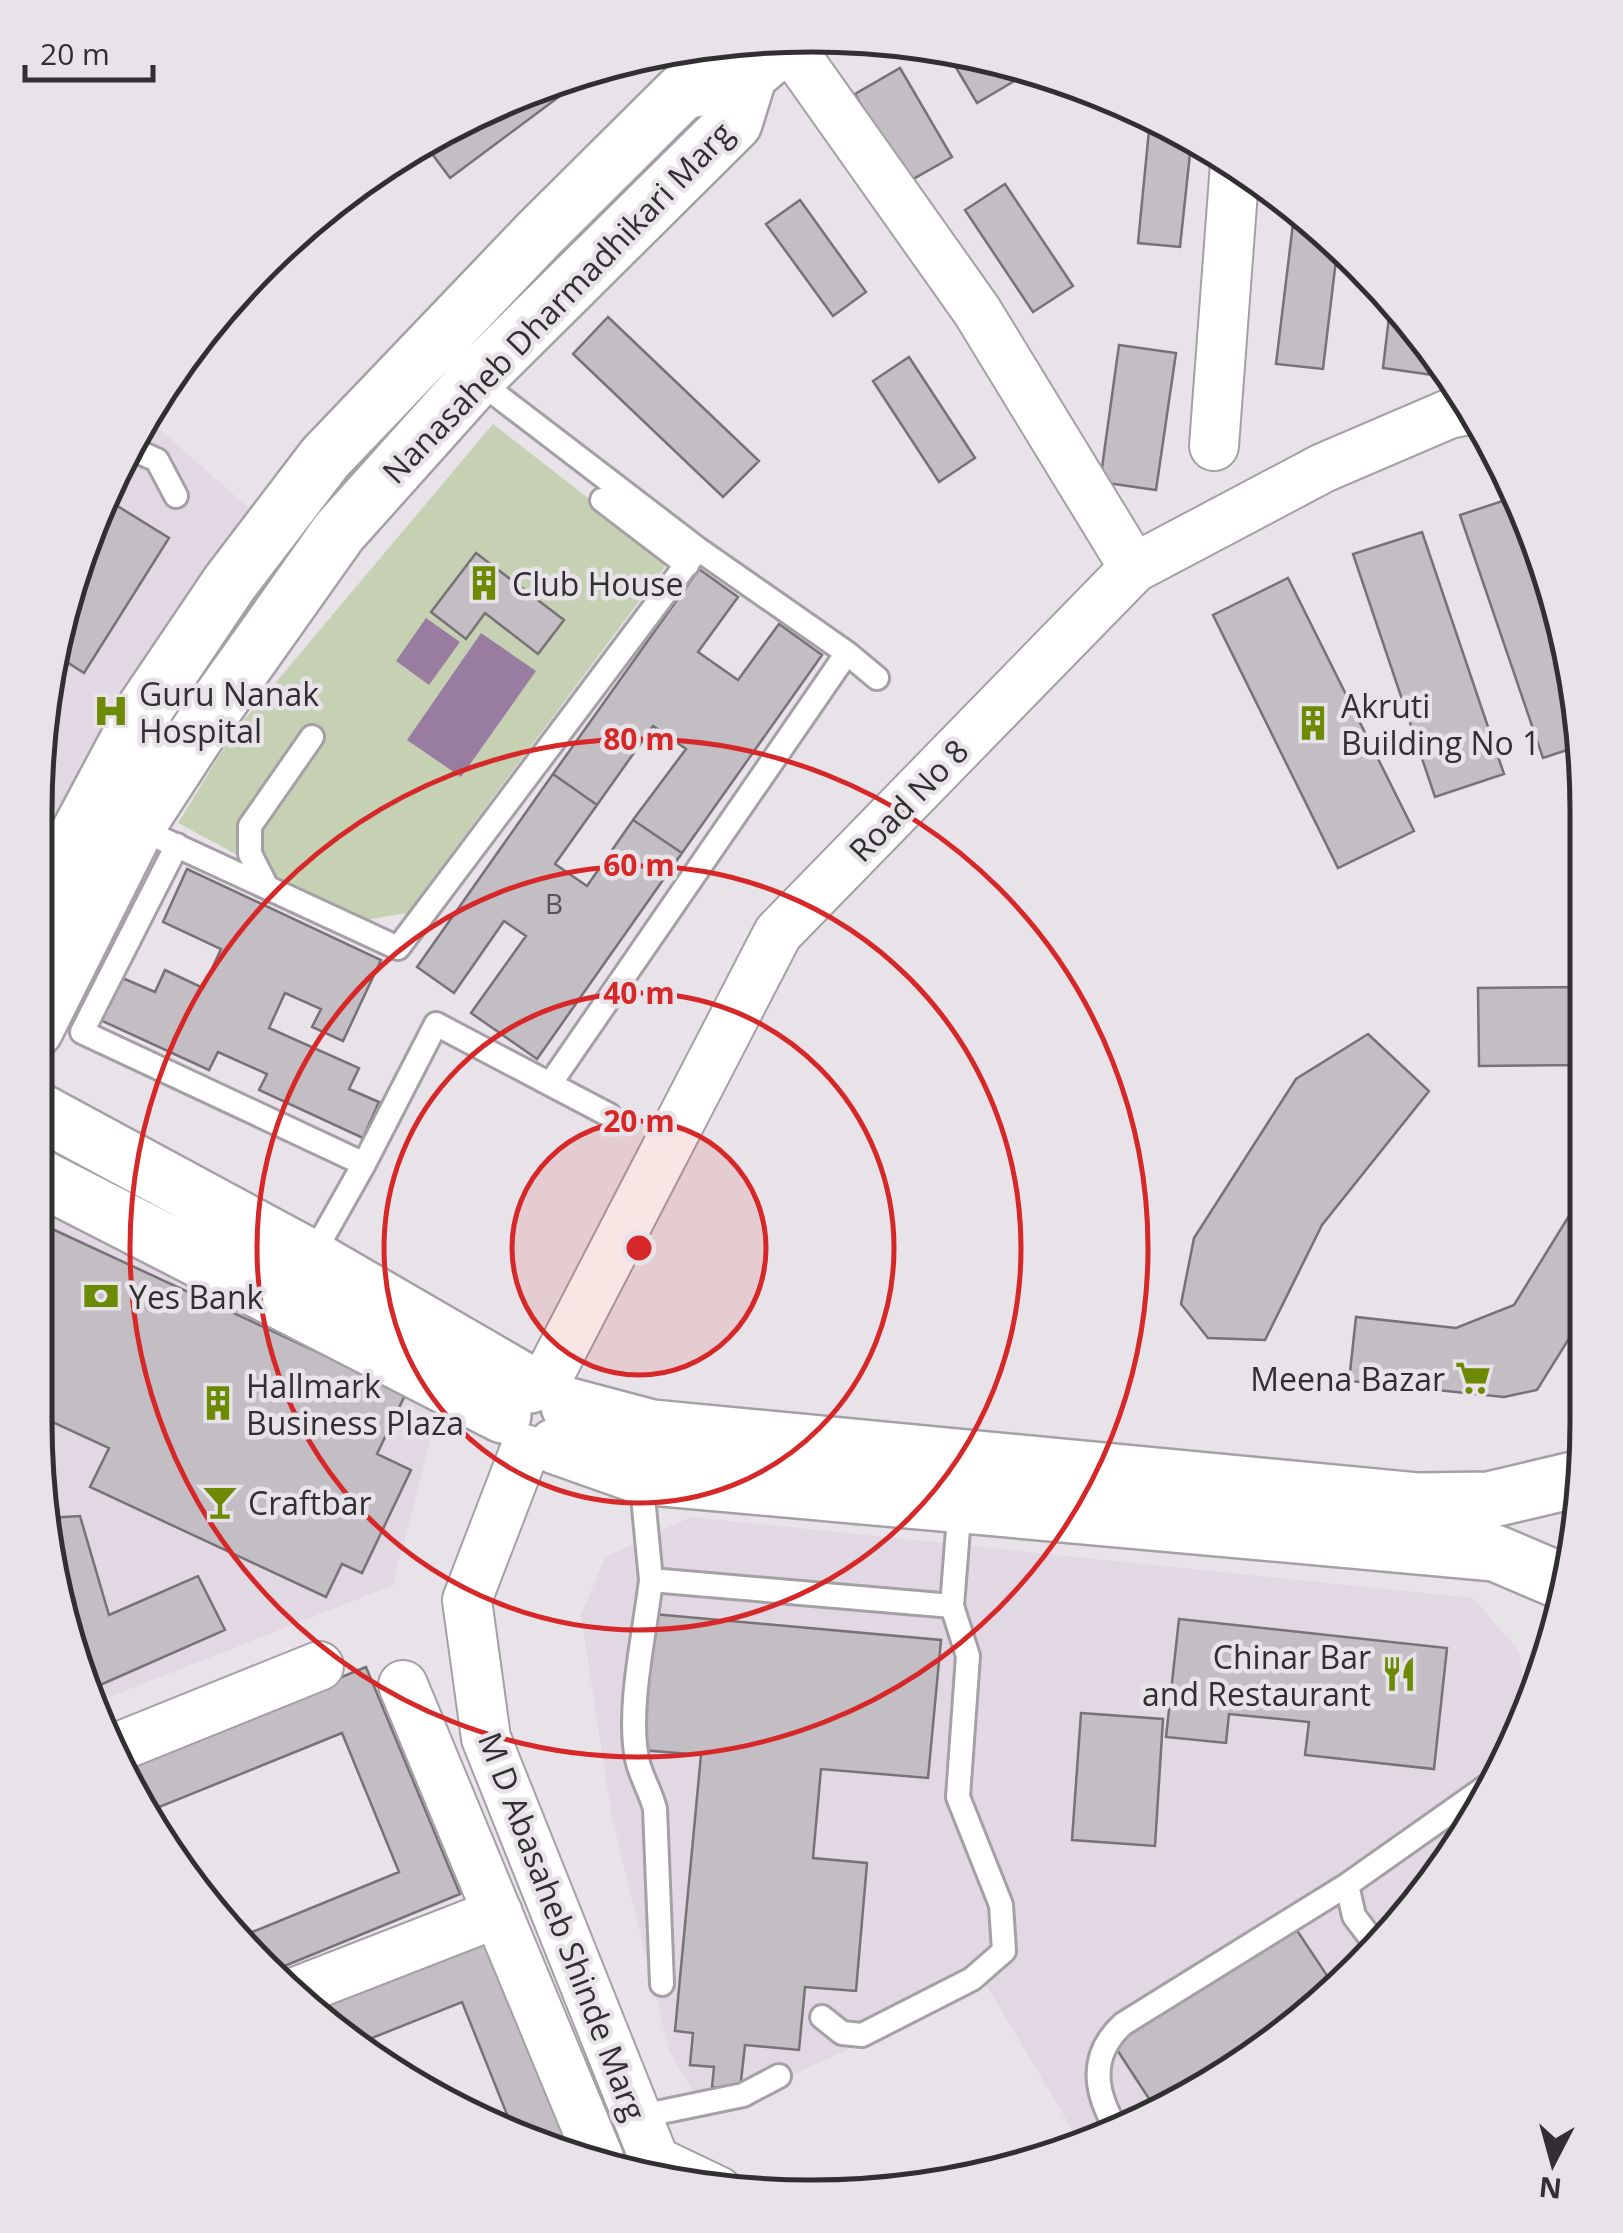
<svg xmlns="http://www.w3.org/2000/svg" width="1623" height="2233" viewBox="0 0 1623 2233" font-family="'Open Sans',sans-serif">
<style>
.built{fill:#e2d8e4}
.green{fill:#c6d1b3}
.water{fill:#997da0}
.building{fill:#c2bec3;stroke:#767276;stroke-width:2.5}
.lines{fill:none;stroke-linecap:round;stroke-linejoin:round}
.lane-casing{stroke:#a4a0a5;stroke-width:28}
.street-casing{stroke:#a4a0a5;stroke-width:52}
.secondary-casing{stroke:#a4a0a5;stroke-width:60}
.lane{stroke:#fff;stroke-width:22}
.street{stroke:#fff;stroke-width:48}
.secondary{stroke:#fff;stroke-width:55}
.ring{fill:none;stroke:#d62828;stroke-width:5}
.labels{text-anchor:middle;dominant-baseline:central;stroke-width:9;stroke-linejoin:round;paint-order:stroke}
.number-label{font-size:28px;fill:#555356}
.street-label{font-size:32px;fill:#312f31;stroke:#e7e3e8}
.poi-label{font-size:32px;fill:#312f31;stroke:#e7e3e8;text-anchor:start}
.rim{fill:none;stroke:#312f31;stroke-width:5}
.centre{fill:#d62828;stroke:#e7e3e8;stroke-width:5}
.ring-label{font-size:30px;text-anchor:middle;font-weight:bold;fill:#d62828;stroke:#e7e3e8;stroke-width:9;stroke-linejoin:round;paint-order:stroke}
</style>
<rect width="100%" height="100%" fill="#e7e3e8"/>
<path class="built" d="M148 419 286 541 35 923V811L61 611Z
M35 1190 428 1380 434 1426 393 1585 97 1702 62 1623 35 1422Z
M691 1517 1473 1598 1519 1651 1528 1710 1508 1765 1396 1933 1285 2037 1108 2139 1082 2146 986 1985 707 2115 669 2050 612 1818 581 1615 605 1557Z"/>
<path class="green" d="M493 424 669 561 407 913 360 921 178 823 234 732Z"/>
<path class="water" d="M426 618 460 642 429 685 396 661Z
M481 633 536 671 461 777 407 740Z"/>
<path class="building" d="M952 51 1033 70 977 103 948 54Z
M603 64 450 178 424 143 468 115Z
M900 68 952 157 906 183 855 94Z
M1150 120 1192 135 1180 247 1138 243Z
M1005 184 1073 286 1033 312 965 210Z
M800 200 866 292 833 316 766 224Z
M1295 207 1338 243 1323 369 1276 364Z
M1391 300 1436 354 1433 375 1383 368Z
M608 317 759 461 723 497 573 354Z
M1119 345 1176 353 1156 490 1100 482Z
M909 357 975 458 939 482 873 381Z
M1518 496 1529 514 1581 710 1582 745 1543 758 1460 515Z
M111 502 169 538 84 673 56 655 61 611Z
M1422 532 1504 774 1435 797 1353 554Z
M476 553 564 620 538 654 485 613 466 639 431 612Z
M699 569 738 597 698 652 738 680 779 624 822 655 682 853 633 820 686 749 653 726 597 805 553 774Z
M1288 578 1414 831 1338 868 1213 615Z
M553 774 597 805 555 864 587 886 633 820 682 853 537 1059 471 1013 526 936 504 921 454 993 417 967Z
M187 869 381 960 343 1041 312 1027 321 1009 285 993 269 1028 359 1068 349 1089 379 1102 363 1138 259 1090 267 1074 218 1052 209 1070 100 1020 120 977 155 992 165 970 203 988 221 949 163 922Z
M1583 987 1584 1065 1479 1066 1478 988Z
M1368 1034 1429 1091 1322 1225 1265 1340 1208 1338 1181 1304 1194 1238 1296 1079Z
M1572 1211 1585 1219V1313L1537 1390 1504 1397 1349 1381 1356 1317 1456 1328 1514 1305Z
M35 1221 406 1393 377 1454 411 1470 362 1573 342 1564 326 1597 90 1487 109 1448 35 1414Z
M80 1516 109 1615 198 1576 225 1630 91 1689 62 1623 48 1518Z
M653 1614 941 1640 928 1778 821 1769 813 1858 867 1863 856 1991 805 1987 799 2050 745 2045 740 2090 712 2087 714 2067 690 2065 693 2033 675 2031 701 1755 641 1750Z
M1179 1619 1447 1648 1434 1769 1305 1755 1309 1722 1229 1714 1226 1743 1166 1737Z
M366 1667 460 1894 270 1972 240 1937 399 1872 342 1733 147 1812 126 1766Z
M1081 1713 1163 1719 1155 1846 1072 1840Z
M1294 1926 1336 1989 1285 2037 1157 2111 1114 2045Z
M496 1936 579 2152 514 2132 462 2002 357 2044 304 2009Z"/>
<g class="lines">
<defs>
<path id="lane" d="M134 450 157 460 176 496
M602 500 687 565
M847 653 877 678
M162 839 398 948 698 549 476 379
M177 845 82 1032 364 1164 436 1024 550 1084 847 653 698 549
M267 887 250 854V826L312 737
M550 1084 609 1115
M311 1258 364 1164
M641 1476 651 1580 952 1606 960 1504
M651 1580C645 1633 627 1707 637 1759 640 1775 651 1792 655 1809L662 1984
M1379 1949 1354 1916 1347 1885 1500 1777
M822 2017 842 2033 862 2035 972 1979 1004 1951 1001 1905 958 1797 968 1656 952 1606
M637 2117 743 2095 779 2076
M1119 2133C1095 2095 1087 2057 1123 2024L1347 1885"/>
<path id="street" d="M783 37 977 311 1134 568
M1214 446 1235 164
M544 1385 778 933 1134 568 1323 468 1449 414 1469 410
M525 1449 467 1600 486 1738 661 2176
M403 1685 599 2158
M118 1747 319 1666
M290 1994 498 1913
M655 2161 718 2191"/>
<path id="secondary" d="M35 915 146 707 229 584 325 458 539 234 682 92 749 75 792 38
M35 1030 137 826 208 717 339 532 476 379 734 123 749 75
M35 1109 311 1258 530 1385
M35 1175 503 1415
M569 1406 652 1428 1417 1501 1489 1500 1586 1477
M556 1446 641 1476 1495 1553 1568 1584"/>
</defs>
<use href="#lane" class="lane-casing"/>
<use href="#street" class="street-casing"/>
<use href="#secondary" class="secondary-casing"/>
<use href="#lane" class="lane"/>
<use href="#street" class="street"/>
<use href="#secondary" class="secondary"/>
</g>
<circle cx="639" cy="1248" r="127" fill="#d62828" fill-opacity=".12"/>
<g class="ring">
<circle cx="639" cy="1248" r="127"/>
<circle cx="639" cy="1248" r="255"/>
<circle cx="639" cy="1248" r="382"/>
<circle cx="639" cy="1248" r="509"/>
</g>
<defs>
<symbol id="building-bare" viewBox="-9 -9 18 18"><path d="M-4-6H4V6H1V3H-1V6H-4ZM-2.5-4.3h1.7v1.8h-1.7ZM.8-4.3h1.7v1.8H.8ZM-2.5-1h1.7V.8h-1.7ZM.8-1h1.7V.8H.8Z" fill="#6d8a05" stroke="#e7e3e8" stroke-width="2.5" paint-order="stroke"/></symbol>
<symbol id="hospital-bare" viewBox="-9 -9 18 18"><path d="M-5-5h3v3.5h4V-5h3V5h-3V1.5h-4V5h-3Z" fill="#6d8a05" stroke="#e7e3e8" stroke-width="2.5" paint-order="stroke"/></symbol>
<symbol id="bank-bare" viewBox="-9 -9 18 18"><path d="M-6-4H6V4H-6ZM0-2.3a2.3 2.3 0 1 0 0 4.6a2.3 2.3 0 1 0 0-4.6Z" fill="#6d8a05" stroke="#e7e3e8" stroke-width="2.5" paint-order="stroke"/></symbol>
<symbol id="supermarket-bare" viewBox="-9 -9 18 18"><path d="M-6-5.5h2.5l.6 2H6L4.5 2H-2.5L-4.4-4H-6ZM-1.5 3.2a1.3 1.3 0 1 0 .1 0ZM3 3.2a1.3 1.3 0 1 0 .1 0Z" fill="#6d8a05" stroke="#e7e3e8" stroke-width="2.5" paint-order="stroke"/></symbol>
<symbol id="bar-bare" viewBox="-9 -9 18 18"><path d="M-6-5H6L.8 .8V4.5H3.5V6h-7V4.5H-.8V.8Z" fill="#6d8a05" stroke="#e7e3e8" stroke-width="2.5" paint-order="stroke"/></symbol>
<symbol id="restaurant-bare" viewBox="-9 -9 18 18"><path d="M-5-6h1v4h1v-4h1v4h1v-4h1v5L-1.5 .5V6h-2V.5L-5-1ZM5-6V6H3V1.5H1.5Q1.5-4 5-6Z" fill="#6d8a05" stroke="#e7e3e8" stroke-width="2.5" paint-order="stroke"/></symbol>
</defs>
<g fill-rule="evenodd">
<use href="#building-bare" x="459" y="558" width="50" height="50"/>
<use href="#hospital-bare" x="86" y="686" width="50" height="50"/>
<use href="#building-bare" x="1288" y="698" width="50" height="50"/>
<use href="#bank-bare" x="76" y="1271" width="50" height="50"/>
<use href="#supermarket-bare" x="1448" y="1353" width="50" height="50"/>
<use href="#building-bare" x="193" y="1378" width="50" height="50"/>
<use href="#bar-bare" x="195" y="1477" width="50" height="50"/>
<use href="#restaurant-bare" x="1374" y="1649" width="50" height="50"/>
</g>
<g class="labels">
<g class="number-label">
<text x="554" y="903">B</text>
</g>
<g class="street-label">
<text transform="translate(557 302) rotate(-46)">Nanasaheb Dharmadhikari Marg</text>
<text transform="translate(908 800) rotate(-46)">Road No 8</text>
<text transform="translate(563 1926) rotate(69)">M D Abasaheb Shinde Marg</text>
</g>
<g class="poi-label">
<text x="512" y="583">Club House</text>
<text x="139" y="693">Guru Nanak<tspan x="139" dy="37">Hospital</tspan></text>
<text x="1341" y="705">Akruti<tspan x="1341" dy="37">Building No 1</tspan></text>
<text x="129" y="1296">Yes Bank</text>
<text x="1445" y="1378" text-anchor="end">Meena Bazar</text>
<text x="246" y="1385">Hallmark<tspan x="246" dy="37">Business Plaza</tspan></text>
<text x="248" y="1502">Craftbar</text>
<text x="1371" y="1656" text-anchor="end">Chinar Bar<tspan x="1371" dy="37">and Restaurant</tspan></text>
</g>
</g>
<path d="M0 0H1623V2233H0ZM811 52H811A759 759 0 0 1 1570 811V1421A759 759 0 0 1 811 2180H811A759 759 0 0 1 52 1421V811A759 759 0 0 1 811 52Z" fill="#e7e3e8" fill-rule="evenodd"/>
<path class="rim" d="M811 52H811A759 759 0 0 1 1570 811V1421A759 759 0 0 1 811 2180H811A759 759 0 0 1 52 1421V811A759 759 0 0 1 811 52Z"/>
<circle cx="639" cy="1248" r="15" class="centre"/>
<g class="ring-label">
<text x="639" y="750">80 m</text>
<text x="639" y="876">60 m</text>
<text x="639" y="1004">40 m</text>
<text x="639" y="1132">20 m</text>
</g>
<g transform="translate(1553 2163) rotate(186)" stroke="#e7e3e8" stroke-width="8" paint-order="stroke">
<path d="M0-8L18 38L0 25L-18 38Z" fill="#312f31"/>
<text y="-15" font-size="28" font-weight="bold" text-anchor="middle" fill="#312f31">N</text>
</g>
<path d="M25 65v15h128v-15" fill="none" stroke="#312f31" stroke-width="5"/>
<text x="40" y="65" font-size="30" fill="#312f31" stroke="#e7e3e8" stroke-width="8" paint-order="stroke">20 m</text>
</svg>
